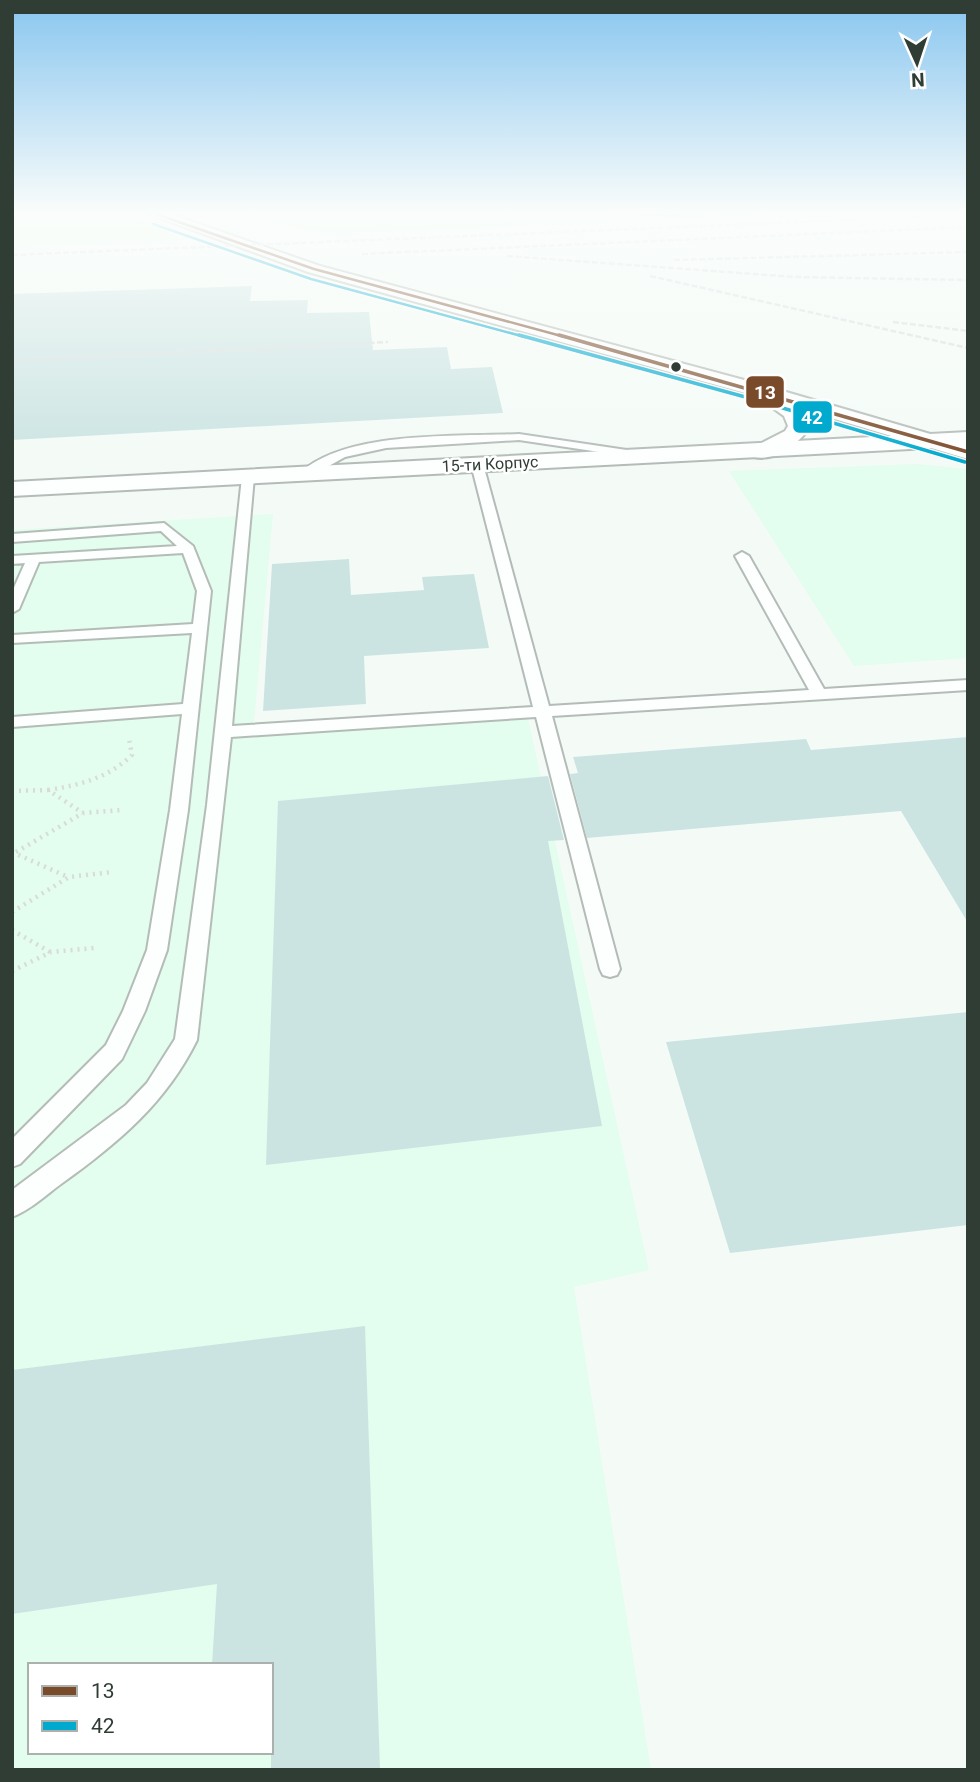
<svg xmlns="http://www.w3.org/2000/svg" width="980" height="1782" viewBox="0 0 980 1782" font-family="Roboto,sans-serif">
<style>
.built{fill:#e3fdee;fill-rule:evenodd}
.building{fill:#cbe4e2}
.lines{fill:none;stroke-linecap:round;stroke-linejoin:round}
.lane-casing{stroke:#b4bcb7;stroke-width:4}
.street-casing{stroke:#b4bcb7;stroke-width:4}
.secondary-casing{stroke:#b4bcb7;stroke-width:4}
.path{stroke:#d9dbd9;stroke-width:4.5;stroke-dasharray:2 5;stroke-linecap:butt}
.lane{fill:#fdfefe;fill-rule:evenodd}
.street{fill:#fdfefe;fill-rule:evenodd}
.secondary{fill:#fdfefe;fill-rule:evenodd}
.rail{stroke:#dbdddc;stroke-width:2.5;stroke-dasharray:6 2.5;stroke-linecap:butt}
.bus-1-far1-casing{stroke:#fff;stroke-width:5}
.bus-1-casing{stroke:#fff;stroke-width:6}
.bus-2-far1-casing{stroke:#fff;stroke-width:5}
.bus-2-casing{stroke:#fff;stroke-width:6}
.bus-1-far1{stroke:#7a4b2a;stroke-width:2.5}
.bus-1{stroke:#7a4b2a;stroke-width:3.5}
.bus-2-far1{stroke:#00a9ce;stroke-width:2.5}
.bus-2{stroke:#00a9ce;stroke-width:3.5}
.bus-dot{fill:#303d35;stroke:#fff;stroke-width:2.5}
.labels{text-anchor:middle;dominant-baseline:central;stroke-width:5;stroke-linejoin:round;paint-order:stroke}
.far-street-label{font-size:16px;fill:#303d35;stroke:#fff}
.line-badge{stroke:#fff;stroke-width:2.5}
.badge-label{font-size:19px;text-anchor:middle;font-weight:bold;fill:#fff}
</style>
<rect width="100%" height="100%" fill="#f4fbf7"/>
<path class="built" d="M12 214H128L181 240 12 245Z
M250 214H849L336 233 298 229Z
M917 464 968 469V658L854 666 729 471Z
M273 514 253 733 527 714 649 1270 574 1287 651 1770H12V530ZM30 1665H271V1752H30Z"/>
<path class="building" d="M252 286 250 301 308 300 307 313 369 312 373 350 447 347 451 369 492 367 503 413 12 440V294Z
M349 559 351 595 424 590 422 577 474 574 489 648 364 656 366 704 263 711 272 564Z
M968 737V923L901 811 587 838 570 774 578 773 573 757 806 739 811 750Z
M548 776 564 840 548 841 602 1126 266 1165 278 801Z
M968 1012V1225L730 1253 666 1042Z
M365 1326 380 1770H271V1665H212L217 1584 12 1614V1370Z"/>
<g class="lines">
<defs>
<path id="lane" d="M641 214H706L702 216Z
M519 434 640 452 646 455 640 458 519 440 386 448 345 457 309 477 299 474C345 430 458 437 519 434Z
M477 461 483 464 549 706 809 690 735 556 742 552 749 556 824 689 968 680V690L552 716 620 969 617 975 610 977 603 975 600 969 536 717 231 737 197 1040C166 1103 118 1143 61 1184 46 1195 30 1210 12 1217V1190L126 1105 147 1083 175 1039 207 805 242 477 248 473 254 477 232 726 533 707 471 464Z
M164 523 193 546 211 591 188 810 167 950 145 1011 122 1059 20 1164 12 1167V1139L106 1045 123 1011 147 950 170 810 182 714 12 727V717L183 704 192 633 12 643V635L193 624 197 591 183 553 39 562 19 609 12 613V592L25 563 12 564V556L177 546 161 531 12 542V534Z"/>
<path id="street" d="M968 432V446L12 496V482Z"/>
<path id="secondary" d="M149 214H170L320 266 759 384 968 445V459L801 409 810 426C801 443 774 462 754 457L751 452 754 447 785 431 788 426 784 416 756 396 308 272Z"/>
</defs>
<use href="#lane" class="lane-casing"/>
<use href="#street" class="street-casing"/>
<use href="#secondary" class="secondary-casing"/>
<path class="path" d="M48 790C80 785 108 778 132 755L129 739
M12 791 48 790 83 813
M12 852 68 877
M16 852 83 813 122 810
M12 912 69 877 112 872
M12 930 50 952
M12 971 51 952 94 948"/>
<use href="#lane" class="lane"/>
<use href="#street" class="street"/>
<use href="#secondary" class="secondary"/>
<path class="rail" d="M362 254 968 227
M12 255 968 215
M507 256 795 277 968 280
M674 260 968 252
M650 276 968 348
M893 322 968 331
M12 361 388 342"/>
<defs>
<path id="bus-1-far1" d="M156 214 314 269 565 337"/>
<path id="bus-1" d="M559 335 968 452"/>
<path id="bus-2-far1" d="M153 224 311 279 525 337"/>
<path id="bus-2" d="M519 335 749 398 965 462"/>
</defs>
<use href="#bus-1-far1" class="bus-1-far1-casing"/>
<use href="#bus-1" class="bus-1-casing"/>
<use href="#bus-2-far1" class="bus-2-far1-casing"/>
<use href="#bus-2" class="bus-2-casing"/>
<use href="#bus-1-far1" class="bus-1-far1"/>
<use href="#bus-1" class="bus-1"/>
<use href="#bus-2-far1" class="bus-2-far1"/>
<use href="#bus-2" class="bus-2"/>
</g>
<linearGradient id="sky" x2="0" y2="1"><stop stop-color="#89c6ef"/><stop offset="0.46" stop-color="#fafdfb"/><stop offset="1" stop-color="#fafdfb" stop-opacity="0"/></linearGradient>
<rect width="980" height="463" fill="url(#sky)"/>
<circle class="bus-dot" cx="676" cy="367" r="6"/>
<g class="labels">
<g class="far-street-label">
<text transform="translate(490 464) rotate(-3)">15-ти Корпус</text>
</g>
</g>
<g class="line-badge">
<rect x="745" y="375" width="40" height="34" rx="7" fill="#7a4b2a"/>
<rect x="792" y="400" width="41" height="34" rx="7" fill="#00a9ce"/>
</g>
<g class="badge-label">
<text x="765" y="399">13</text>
<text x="812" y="424">42</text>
</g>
<rect width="980" height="1782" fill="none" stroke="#303d35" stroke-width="28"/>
<rect x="28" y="1663" width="245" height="91" fill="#ffffff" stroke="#acb1ae" stroke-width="2"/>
<rect x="42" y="1686" width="35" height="10" fill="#7a4b2a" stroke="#acb1ae" stroke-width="2"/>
<text x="91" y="1698" font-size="21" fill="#303d35">13</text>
<rect x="42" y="1721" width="35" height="10" fill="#00a9ce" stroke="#acb1ae" stroke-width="2"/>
<text x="91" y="1733" font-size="21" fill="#303d35">42</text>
<g transform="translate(917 63) rotate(177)" stroke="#ffffff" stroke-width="5" paint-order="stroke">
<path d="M0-5L12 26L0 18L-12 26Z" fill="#303d35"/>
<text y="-10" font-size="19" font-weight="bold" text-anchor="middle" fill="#303d35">N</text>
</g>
</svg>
